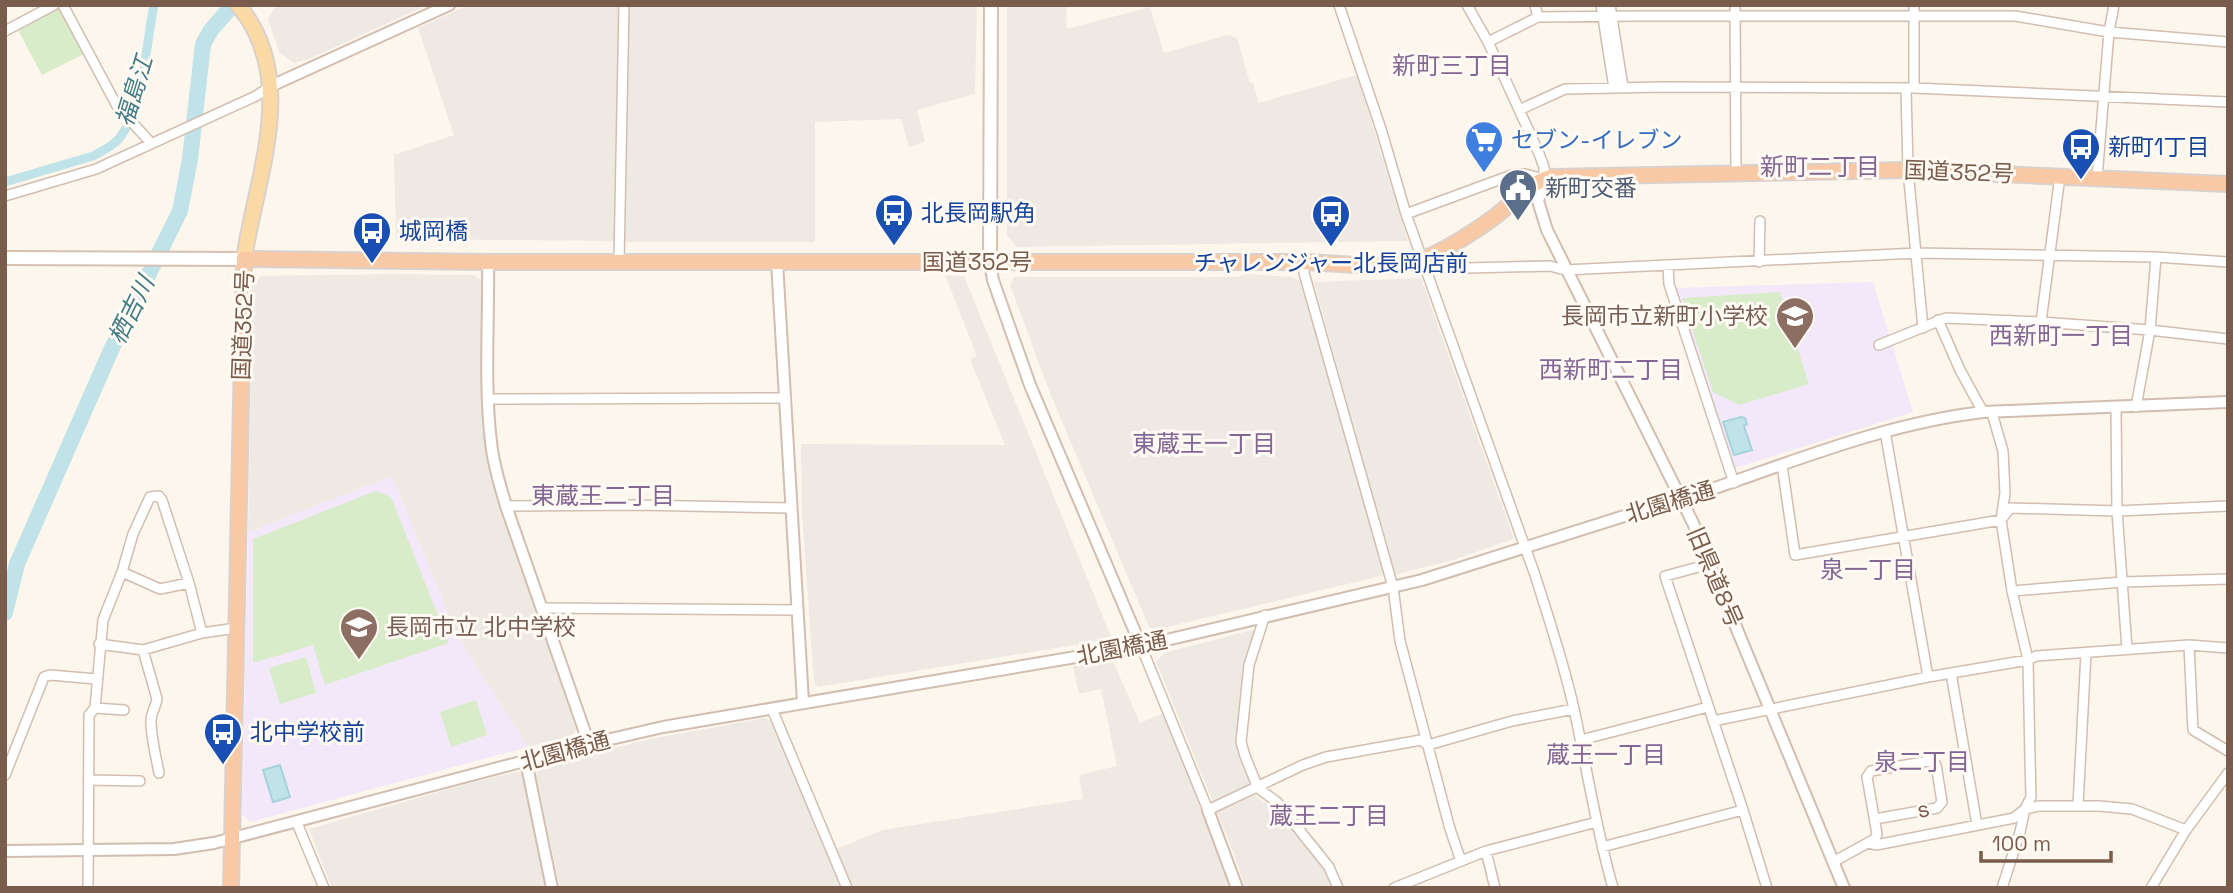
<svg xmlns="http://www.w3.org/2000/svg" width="2233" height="893" viewBox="0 0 2233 893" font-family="'Space Grotesk','Noto Sans JP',sans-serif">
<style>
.industrial{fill:#efe9e4}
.education{fill:#f3e8fa}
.green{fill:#d8ecc9}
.water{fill:#bfe3e8;stroke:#a5d3da;stroke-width:2}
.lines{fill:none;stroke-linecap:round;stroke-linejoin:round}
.canal{stroke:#bfe3e8;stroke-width:9}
.river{stroke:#bfe3e8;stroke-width:16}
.minor-casing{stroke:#d1beb0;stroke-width:12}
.tertiary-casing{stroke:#d1beb0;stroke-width:14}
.secondary-casing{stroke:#d6c0b0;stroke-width:16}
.primary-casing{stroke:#dad1cd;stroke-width:18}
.trunk-casing{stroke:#dad1cd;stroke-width:18}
.minor{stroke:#fff;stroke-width:9}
.tertiary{stroke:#fff;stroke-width:10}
.secondary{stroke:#fff;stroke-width:12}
.primary{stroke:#fbd9a5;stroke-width:14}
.trunk{stroke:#f9c8a4;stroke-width:14}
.labels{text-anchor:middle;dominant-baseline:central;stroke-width:6;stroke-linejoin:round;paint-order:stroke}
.shop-label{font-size:23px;fill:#366cbe;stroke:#fffaf3;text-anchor:start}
.transit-label{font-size:23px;fill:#164399;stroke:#fffaf3;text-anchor:start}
.street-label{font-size:23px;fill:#7a5c4d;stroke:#fffaf3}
.service-label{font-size:23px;fill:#4e5e75;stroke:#fffaf3;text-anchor:start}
.education-label{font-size:23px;fill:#785e54;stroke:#fffaf3;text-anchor:end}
.neighbourhood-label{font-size:24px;fill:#846695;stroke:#fffaf3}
.water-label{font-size:24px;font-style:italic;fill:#437c86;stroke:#fffaf3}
</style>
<rect width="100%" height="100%" fill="#fdf6ec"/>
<path class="industrial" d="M276 5H427L309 59 294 63 279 52 268 19Z
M469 5H619L615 241 396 239 394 155 454 135 418 28Z
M629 5H977L975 94 917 110 925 142 909 147 901 119 815 122V242H625Z
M1007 5H1066L1067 29 1150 7 1164 53 1227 35 1237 38 1250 83H1253L1259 103 1357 75 1408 241 1017 247 1007 235Z
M391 274 474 275 481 280 482 414 488 467 576 730 572 735 528 747 458 637 392 476 248 532 253 285 261 276Z
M1247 274 1293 277 1300 281 1386 573 1385 575 1154 630 1149 627 1050 393 1010 285 1014 277H1237Z
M945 275 964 276 1112 639 818 687 814 683 802 513 801 444 1005 445 970 359 977 356Z
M1421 278 1514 539 1450 561 1394 575 1314 282Z
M1252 630H1256L1245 661 1239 716 1237 743 1239 758 1256 796 1319 843 1346 888H1245L1233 851 1156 662 1164 653Z
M1113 661 1140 723 1164 713 1232 888H560L536 774 539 767 645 740 765 718 777 724 829 852 882 830 1083 799 1079 775 1117 766 1101 689 1079 694 1073 666Z
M521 771 535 826 545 888H332L309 829 470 783Z"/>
<path class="education" d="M1873 282 1913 412 1735 468 1674 288Z
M392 476 458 637 528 747 250 822 242 814 248 532Z"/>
<path class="green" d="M58 9 61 11 84 54 42 75 18 30Z
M1780 292 1809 384 1739 405 1713 392 1682 298Z
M376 491 391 497 449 643 325 685 313 645 253 663V539Z
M306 657 316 693 280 704 269 668Z
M476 700 487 735 451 747 440 712Z"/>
<path class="water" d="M1741 417 1745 418 1747 424 1744 426 1752 450 1734 455 1723 422Z
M280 765 290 797 273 802 263 770Z"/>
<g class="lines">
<path class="canal" d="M5 182 93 156C104 150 117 144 123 133 142 105 147 40 154 5"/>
<path class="river" d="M5 613 17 564 112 348 180 211 190 159 203 44 211 30 233 5"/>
<defs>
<path id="minor" d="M63 5 117 106 151 143
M1339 5 1381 129 1406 214 1535 575C1549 619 1564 664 1574 709 1587 769 1596 829 1613 888
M1535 5 1538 17
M1601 5 1614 88
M1610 5 1623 87
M1735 5 1736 173
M1914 5V88
M5 31 54 5
M1488 42 1538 17 1638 16H2015L2109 32 2228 42
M1906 88 1908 170 1923 328
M1519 110 1565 89 1663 87 1914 88 2228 102
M2097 178 2109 32 2114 5
M5 196 96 169 256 96 271 86
M1406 214 1512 175 1525 174 1544 179V167L1538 151 1488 42 1467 5
M1442 250 1457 264 1467 268 1550 266 1565 270 1917 253 2156 257 2228 262
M619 261 624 5
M1304 262V273L1393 587 1400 641 1450 829 1461 861
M1759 262 1760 221
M1668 266 1669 284 1734 483
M1938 320 1960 370 1983 412
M2041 322 2060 176
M1879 345 1946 318 2041 322 2150 330 2228 339
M489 399 786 398
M2116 407 2117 511 2127 649
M2136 407 2150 330 2156 257
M1992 413 2003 451 2005 493 2001 520 2012 591 2028 660 2030 759 2031 797 2025 809 2020 832 2002 888
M1885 431 1928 677
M1782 465 1795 555 2001 520 2010 508 2117 511 2228 506
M506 506 636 505 791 508
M1710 564 1665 576 1743 810 1767 888
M122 572 160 589 189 583
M2012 591 2122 582 2228 579
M542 608 797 610
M1265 615 1249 665 1241 742 1245 756 1258 788 1277 802 1329 867 1338 888
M99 644 143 650 202 633 236 628
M2189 645 2193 730 2228 751
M1141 646 1208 810 1303 765 1326 757 1421 740 1428 745 1512 721 1574 709
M143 650 157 699C156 707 151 712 151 721 151 738 156 756 159 773
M1951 673 1977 825
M772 709 847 888
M124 710 95 708 103 620 122 572 133 534 150 497 159 496 162 500 189 583 202 633
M1713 721 1928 677 2028 660 2036 656 2189 645 2228 648
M1581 740 1708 707
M5 775 44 677 50 675 96 679
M90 780 140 781
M2078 805 2086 653
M297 823 324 888
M1868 843 1876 845 2014 818 2025 809 2039 806H2099L2132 809 2186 830
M1602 847 1743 810
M1486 851 1495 888
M1833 862 1875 839 1877 834 1867 777 1871 771 1929 761 1936 765 1942 802 1937 808 1875 819
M88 888 89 715 95 708
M1394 888 1486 851 1597 822
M2151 888 2186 830 2228 773"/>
<path id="tertiary" d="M271 86 449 5
M1544 179 1538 201 1547 230 1693 523 1844 888
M488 262C489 321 484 384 491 442 493 464 500 485 506 506L589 744
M777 262 803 702
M990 263 993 280 1030 385 1141 646
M526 761 552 888
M1208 810 1237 888
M5 851 174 849 214 843 589 744 663 727 1141 646 1422 580 1659 505 1682 499C1781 467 1879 424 1983 412L2228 402"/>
<path id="secondary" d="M5 258 244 259
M990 263 991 5"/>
<path id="primary" d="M238 5C300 79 256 176 244 259"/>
<path id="trunk" d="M231 888 244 259 488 262H1304C1339 263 1390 271 1423 259 1446 250 1469 235 1489 221 1509 208 1528 182 1551 177L1908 170 2228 184"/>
</defs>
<use href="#minor" class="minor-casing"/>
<use href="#tertiary" class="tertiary-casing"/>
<use href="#secondary" class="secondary-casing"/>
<use href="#primary" class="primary-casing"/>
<use href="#trunk" class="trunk-casing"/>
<use href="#minor" class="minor"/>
<use href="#tertiary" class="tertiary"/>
<use href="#secondary" class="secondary"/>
<use href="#primary" class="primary"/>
<use href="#trunk" class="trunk"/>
</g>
<defs>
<symbol id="supermarket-pin" viewBox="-11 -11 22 30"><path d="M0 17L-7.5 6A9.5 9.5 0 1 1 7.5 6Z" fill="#3f7fe0" stroke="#fffaf3"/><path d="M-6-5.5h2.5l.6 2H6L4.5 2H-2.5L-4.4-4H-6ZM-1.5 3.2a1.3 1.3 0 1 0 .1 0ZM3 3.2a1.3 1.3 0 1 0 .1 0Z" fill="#fff"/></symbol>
<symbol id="bus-pin" viewBox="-11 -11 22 30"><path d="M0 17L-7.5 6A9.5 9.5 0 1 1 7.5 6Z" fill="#1a4fb4" stroke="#fffaf3"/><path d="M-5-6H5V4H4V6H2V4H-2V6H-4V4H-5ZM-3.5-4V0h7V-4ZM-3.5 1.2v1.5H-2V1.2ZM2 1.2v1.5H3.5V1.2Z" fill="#fff"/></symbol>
<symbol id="civic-pin" viewBox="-11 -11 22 30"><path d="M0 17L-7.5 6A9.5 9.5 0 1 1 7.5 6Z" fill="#5c6f8a" stroke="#fffaf3"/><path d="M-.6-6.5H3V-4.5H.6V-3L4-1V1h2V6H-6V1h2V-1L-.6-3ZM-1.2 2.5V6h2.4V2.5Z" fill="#fff"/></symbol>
<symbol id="school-pin" viewBox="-11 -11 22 30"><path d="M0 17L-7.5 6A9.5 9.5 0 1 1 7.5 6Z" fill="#8d6e63" stroke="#fffaf3"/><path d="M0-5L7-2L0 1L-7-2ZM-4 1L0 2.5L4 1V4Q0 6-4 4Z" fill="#fff"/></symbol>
</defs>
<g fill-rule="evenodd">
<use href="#supermarket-pin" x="1462" y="118" width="44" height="60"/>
<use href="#bus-pin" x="2059" y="125" width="44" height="60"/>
<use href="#civic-pin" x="1496" y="166" width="44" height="60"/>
<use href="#bus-pin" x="872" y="191" width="44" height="60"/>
<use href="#bus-pin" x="1309" y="192" width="44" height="60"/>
<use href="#bus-pin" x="350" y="209" width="44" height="60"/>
<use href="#school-pin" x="1773" y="294" width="44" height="60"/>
<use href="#school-pin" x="337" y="605" width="44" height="60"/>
<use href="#bus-pin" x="201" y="710" width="44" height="60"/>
</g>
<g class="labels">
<g class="shop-label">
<text x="1511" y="140">セブン-イレブン</text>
</g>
<g class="transit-label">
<text x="2108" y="147">新町1丁目</text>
<text x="921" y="213">北長岡駅角</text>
<text x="399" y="231">城岡橋</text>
<text x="1331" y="263" text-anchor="middle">チャレンジャー北長岡店前</text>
<text x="250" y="732">北中学校前</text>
</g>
<g class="street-label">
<text transform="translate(1959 172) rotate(2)">国道352号</text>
<text x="977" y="262">国道352号</text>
<text transform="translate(243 325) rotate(-88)">国道352号</text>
<text transform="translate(1670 502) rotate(-17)">北園橋通</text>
<text transform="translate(1715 577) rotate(67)">旧県道8号</text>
<text transform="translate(1122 648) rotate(-11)">北園橋通</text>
<text transform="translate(565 751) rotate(-15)">北園橋通</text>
<text transform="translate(1923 809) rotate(-14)">s</text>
</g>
<g class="service-label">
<text x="1545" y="188">新町交番</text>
</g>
<g class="education-label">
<text x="1768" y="316">長岡市立新町小学校</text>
<text x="386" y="627" text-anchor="start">長岡市立 北中学校</text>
</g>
<g class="neighbourhood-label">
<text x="1452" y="65">新町三丁目</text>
<text x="1820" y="166">新町二丁目</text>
<text x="2061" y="335">西新町一丁目</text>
<text x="1611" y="369">西新町二丁目</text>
<text x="1204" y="443">東蔵王一丁目</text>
<text x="603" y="495">東蔵王二丁目</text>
<text x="1868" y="569">泉一丁目</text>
<text x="1606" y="754">蔵王一丁目</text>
<text x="1922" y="761">泉二丁目</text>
<text x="1329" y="815">蔵王二丁目</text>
</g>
<g class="water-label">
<text transform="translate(134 91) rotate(-73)">福島江</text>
<text transform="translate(131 310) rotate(-64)">栖吉川</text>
</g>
</g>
<rect width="2233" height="893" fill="none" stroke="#7a5c4d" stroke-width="14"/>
<path d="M1981 851v10h130v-10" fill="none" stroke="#7a5c4d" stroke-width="3.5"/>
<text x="1992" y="851" font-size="21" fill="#7a5c4d" stroke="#fffaf3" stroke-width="5" paint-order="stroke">100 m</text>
</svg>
